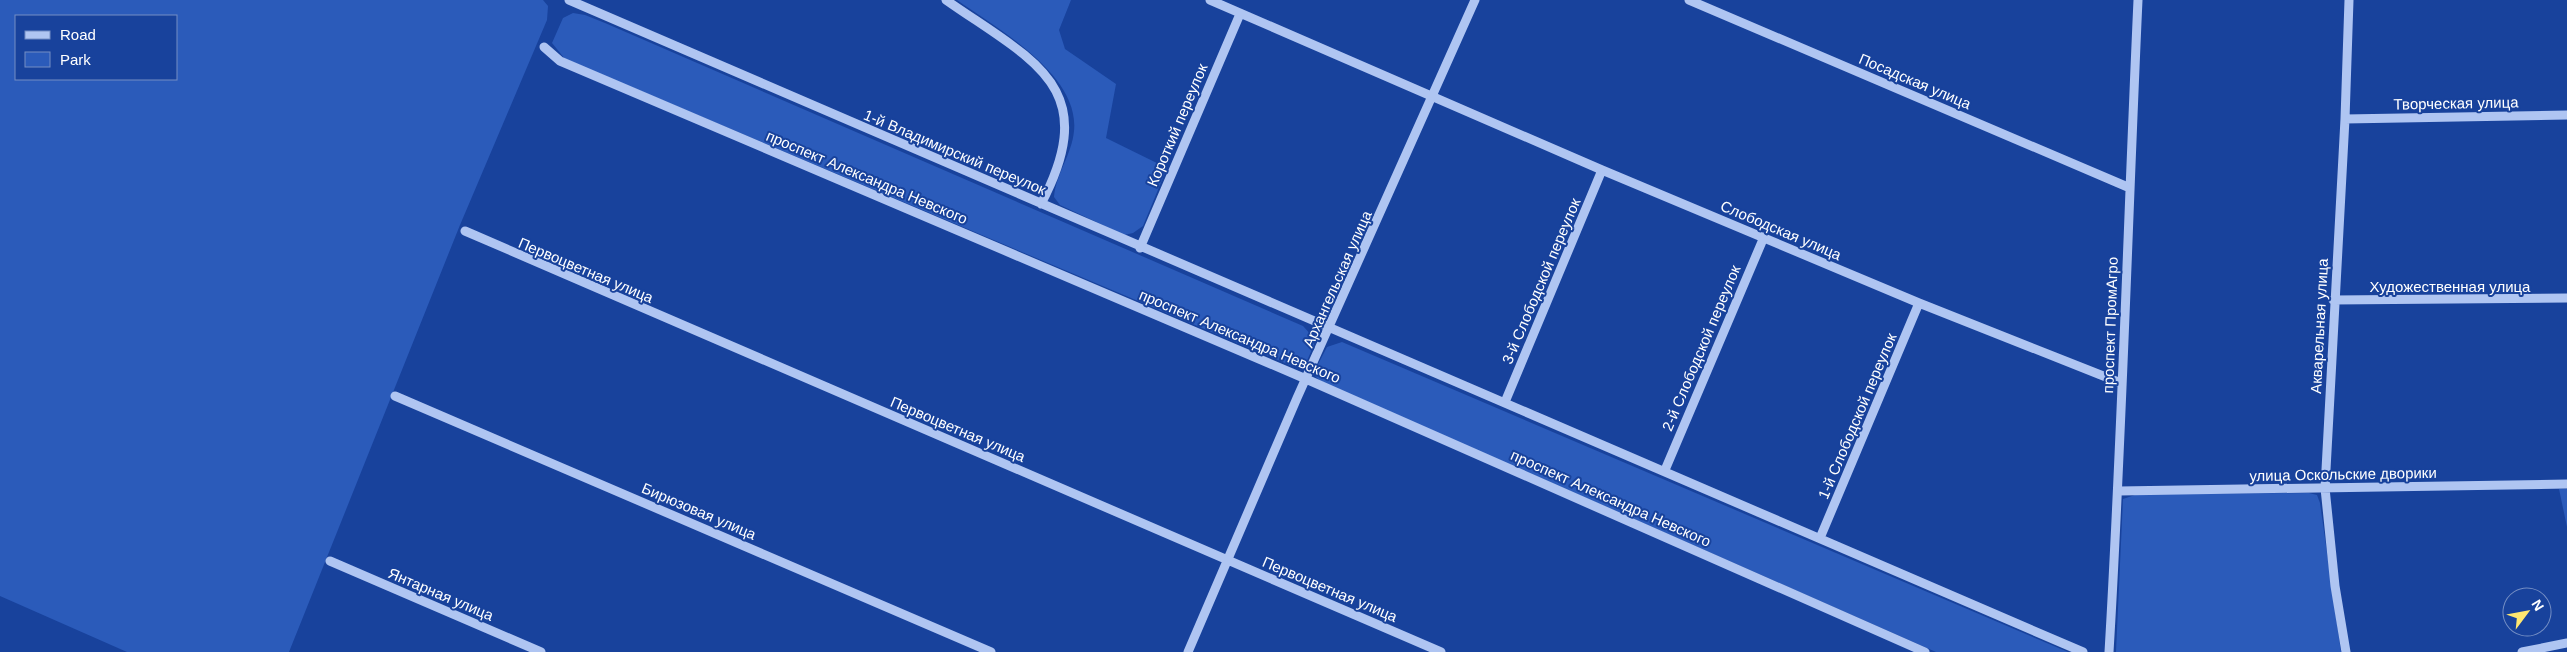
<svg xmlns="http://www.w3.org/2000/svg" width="2567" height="652" viewBox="0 0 2567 652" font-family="Helvetica,sans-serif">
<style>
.green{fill:#2b5bba;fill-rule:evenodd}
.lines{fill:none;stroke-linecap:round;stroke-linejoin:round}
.minor{stroke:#afc5f2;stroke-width:9}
.labels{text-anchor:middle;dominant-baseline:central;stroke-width:4;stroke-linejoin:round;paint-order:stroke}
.street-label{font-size:15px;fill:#fff;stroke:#18429c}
</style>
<rect width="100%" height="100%" fill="#18429c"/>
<path class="green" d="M0 0H543L548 6 547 20 460 225 289 652H127L0 596ZM16 16H176V79H16Z
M957 0H1071L1059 30 1065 49 1116 84 1106 138 1167 168 1143 226 1133 233 1124 235 1060 205 1054 197C1056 174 1072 154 1074 131 1080 74 996 28 957 0Z
M573 13 585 15 605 23 1303 326 1313 337 1314 345 1305 365 1292 366 565 59 552 43 563 18Z
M1342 342 2068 652H1936L1320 381 1315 376V370L1327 347Z
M2559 489H2567V527Z
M2309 493 2317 495 2320 503 2341 652H2116L2123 499 2138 494Z"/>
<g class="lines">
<path class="minor" d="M569 0C1074 218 1579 435 2083 652
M946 0C1033 61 1103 86 1041 204
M1210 0 1602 170 1919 303 2121 383
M1689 0 2130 188
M544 47 560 61 1306 379 1925 652
M2345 119 2567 115
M465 231 1441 652
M1140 248 1240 14
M2333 300 2567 298
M395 396 991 652
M1505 402 1602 170
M1665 470 1764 237
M2119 491 2567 484
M1820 538 1919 303
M330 561 541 652
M1188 652 1297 398 1475 0
M2109 652C2122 435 2128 217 2138 0
M2346 652 2335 586 2325 488 2345 119 2349 0
M2522 652 2567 643"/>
</g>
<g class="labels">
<g class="street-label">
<text transform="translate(1915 81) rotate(23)">Посадская улица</text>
<text transform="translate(2456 103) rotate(-1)">Творческая улица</text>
<text transform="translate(1177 125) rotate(-67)">Короткий переулок</text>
<text transform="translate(955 152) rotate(23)">1-й Владимирский переулок</text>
<text transform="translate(867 177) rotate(23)">проспект Александра Невского</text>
<text transform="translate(1781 230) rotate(23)">Слободская улица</text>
<text transform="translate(586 270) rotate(23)">Первоцветная улица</text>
<text transform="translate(1337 279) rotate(-66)">Архангельская улица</text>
<text transform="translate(1541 281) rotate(-67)">3-й Слободской переулок</text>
<text x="2450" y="286">Художественная улица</text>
<text transform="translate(2110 325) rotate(-88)">проспект ПромАгро</text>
<text transform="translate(2319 326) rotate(-87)">Акварельная улица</text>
<text transform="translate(1240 336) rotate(23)">проспект Александра Невского</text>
<text transform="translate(1701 348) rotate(-67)">2-й Слободской переулок</text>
<text transform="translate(1857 416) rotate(-67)">1-й Слободской переулок</text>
<text transform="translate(958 429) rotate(23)">Первоцветная улица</text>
<text transform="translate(2343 474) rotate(-1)">улица Оскольские дворики</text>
<text transform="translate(1611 498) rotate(24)">проспект Александра Невского</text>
<text transform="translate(699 511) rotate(23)">Бирюзовая улица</text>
<text transform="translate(1330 589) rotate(23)">Первоцветная улица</text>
<text transform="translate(441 594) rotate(23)">Янтарная улица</text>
</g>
</g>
<rect x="15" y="15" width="162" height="65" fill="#18429c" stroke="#748ec4"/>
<rect x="25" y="31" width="25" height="8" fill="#afc5f2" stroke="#748ec4"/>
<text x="60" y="40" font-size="15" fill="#ffffff">Road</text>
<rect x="25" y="52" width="25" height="15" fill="#2b5bba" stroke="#748ec4"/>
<text x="60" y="65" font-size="15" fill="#ffffff">Park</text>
<g transform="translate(2527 612) rotate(58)"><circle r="24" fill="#18429c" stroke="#748ec4"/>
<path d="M0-4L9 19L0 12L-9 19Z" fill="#ffe770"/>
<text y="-8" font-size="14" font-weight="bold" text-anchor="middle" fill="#ffffff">N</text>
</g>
</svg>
